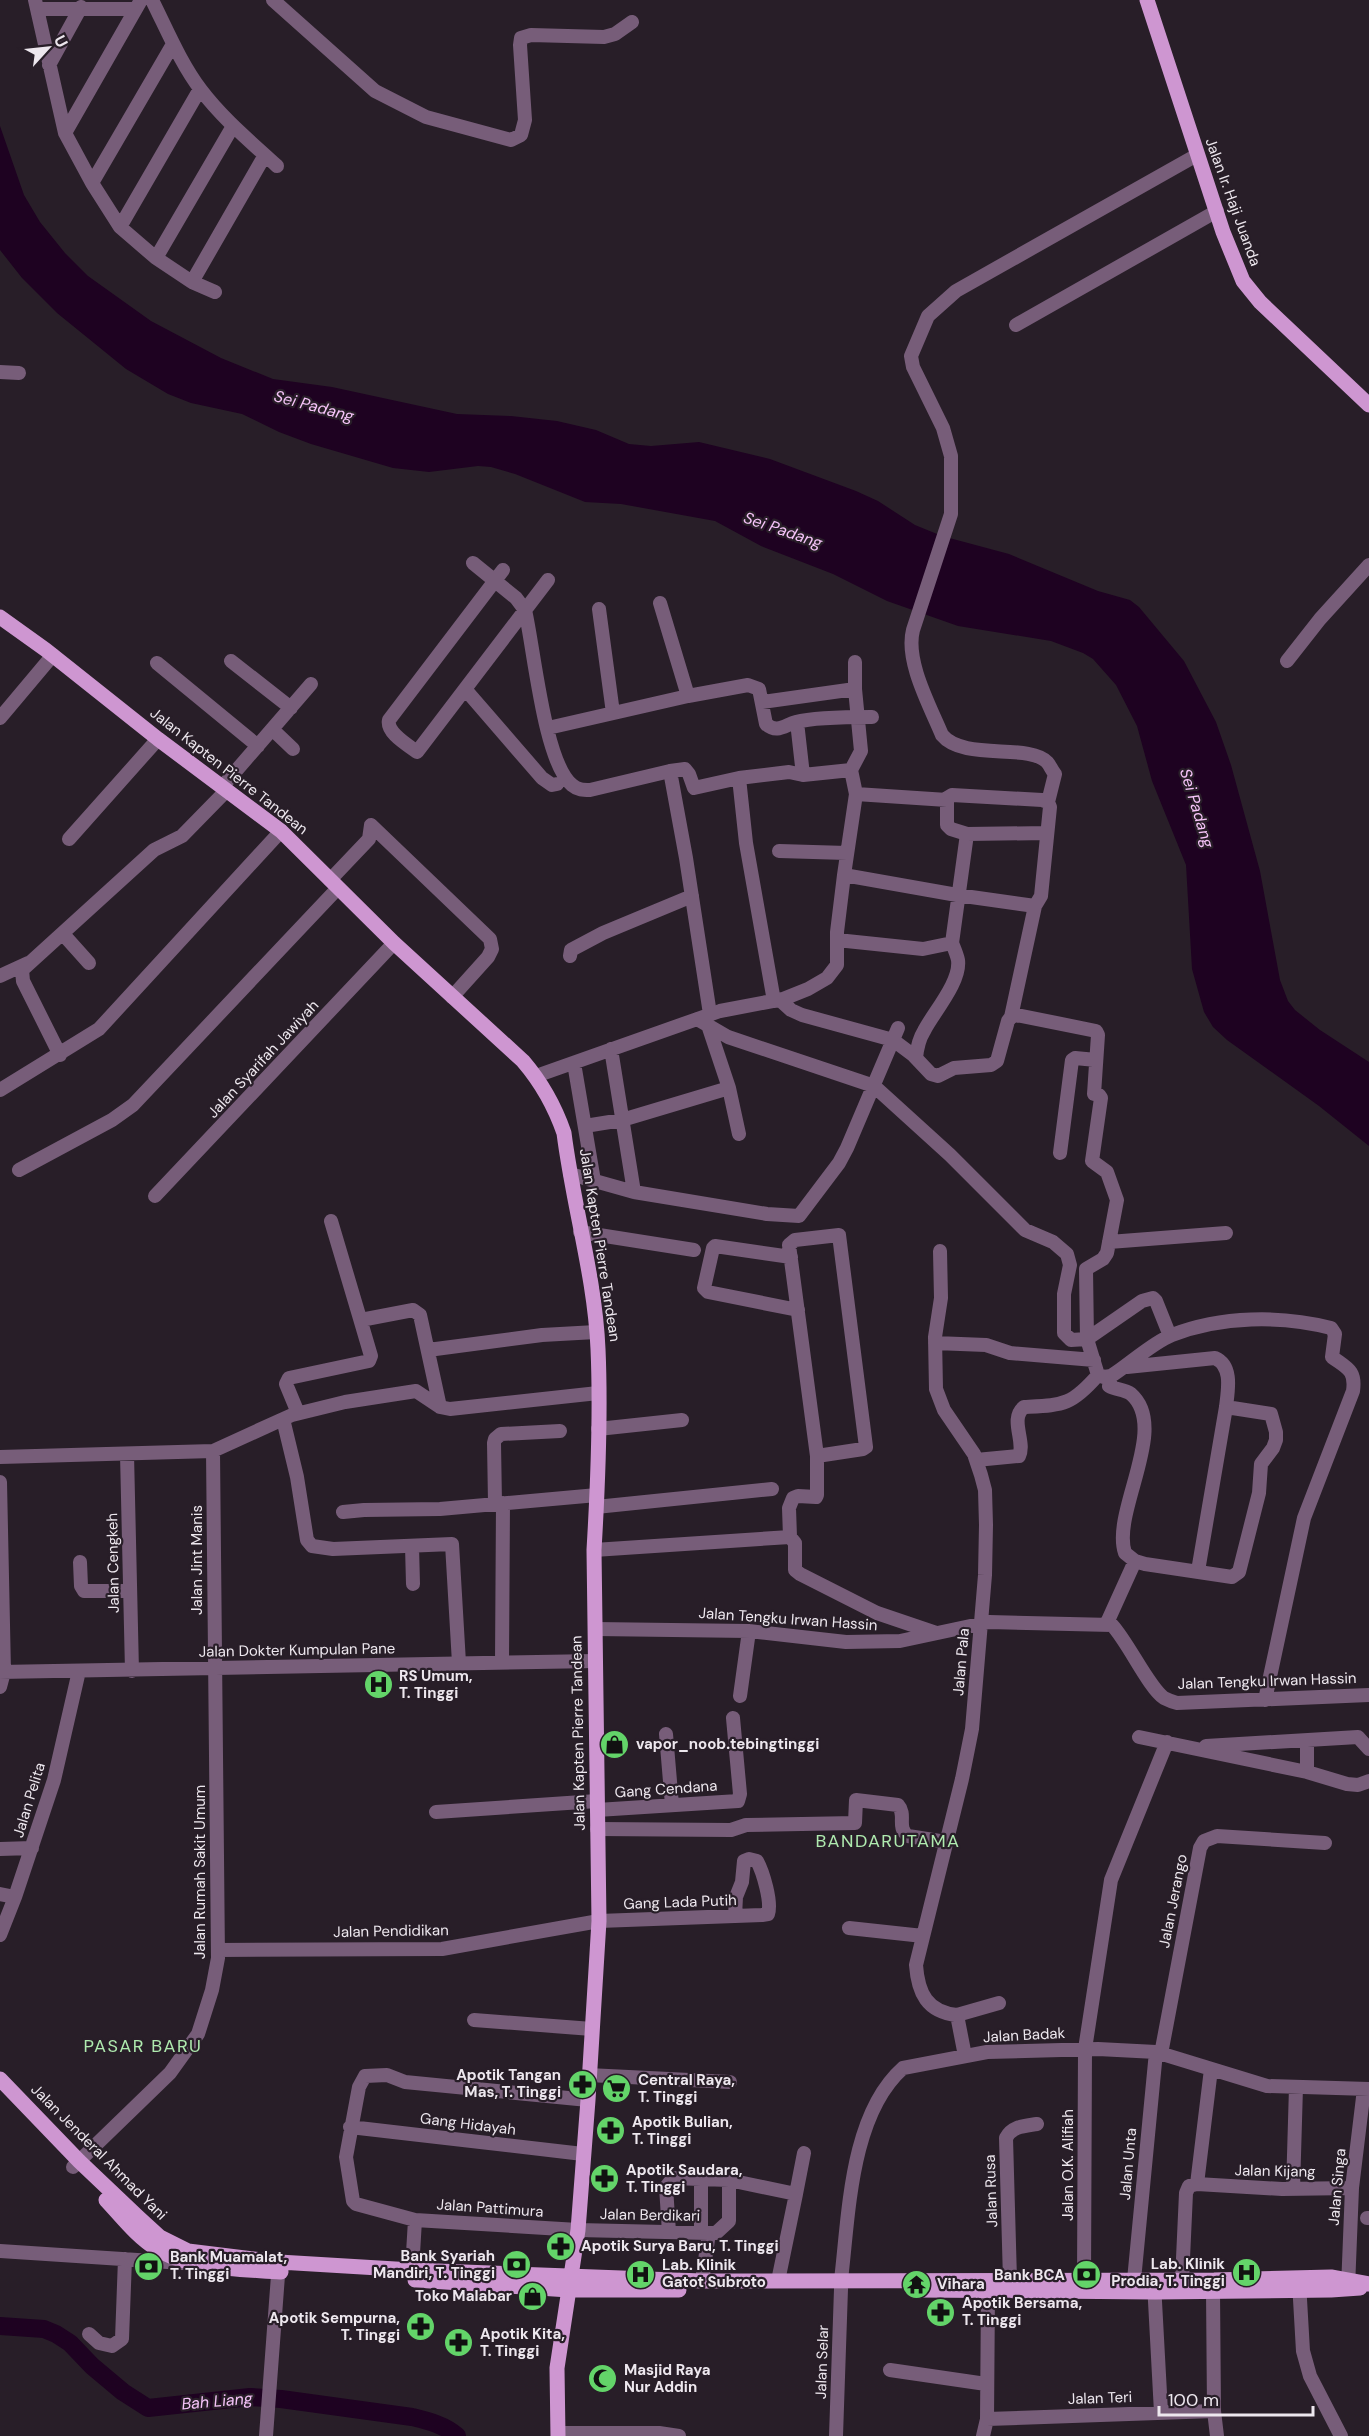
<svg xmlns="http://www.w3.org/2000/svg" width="1369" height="2436" viewBox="0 0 1369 2436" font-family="'DM Sans',sans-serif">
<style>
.water{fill:#1e0221}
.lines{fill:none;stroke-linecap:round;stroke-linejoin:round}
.river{stroke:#1e0221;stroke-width:18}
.minor{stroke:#775d79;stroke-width:14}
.major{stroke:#ce96d1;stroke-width:15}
.labels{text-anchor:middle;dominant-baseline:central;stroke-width:4.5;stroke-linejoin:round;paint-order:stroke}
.street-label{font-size:15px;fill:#ede7ee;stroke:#281e28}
.poi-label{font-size:15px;font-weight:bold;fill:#ede7ee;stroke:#281e28;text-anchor:start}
.water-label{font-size:16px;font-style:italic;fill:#f6c4f9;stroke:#281e28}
.quarter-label{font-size:18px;letter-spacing:1.5px;fill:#afeaaf;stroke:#281e28}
</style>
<rect width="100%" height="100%" fill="#281e28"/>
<path class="water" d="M0 126 24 195 40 222 65 253 88 276 151 321 221 358 273 379 332 387 457 414 511 416 557 421 596 430 629 444 651 446 699 442 770 459 856 491 878 501 915 525 942 536 1009 554 1098 591 1130 600 1139 607 1184 661 1216 722 1231 765 1260 871 1280 980 1288 1001 1295 1010 1320 1030 1369 1062V1146L1319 1106 1227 1040 1213 1027 1204 1012 1192 969 1186 865 1152 781 1137 726 1116 685 1093 659 1083 653 1051 641 958 626 887 601 833 574 761 546 715 521 621 504 585 502 515 474 491 467 478 466 429 472 393 468 311 444 279 432 242 414 191 403 168 394 126 369 57 313 22 278 0 250Z"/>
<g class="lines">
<path class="river" d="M0 2326 44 2329 56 2334 70 2343 92 2366 123 2392 148 2408 250 2397 281 2399 412 2417C428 2421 445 2425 457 2436"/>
<path class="minor" d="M35 0 65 133 92 183 120 227 156 258 192 282 215 292
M152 0C167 30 181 64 201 90 223 119 251 142 277 166
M273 0 375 91 426 117 511 140 521 135 525 120 520 45 521 38 531 35 604 37 615 34 632 22
M38 9H135
M49 65 81 7
M65 133 141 0
M92 183 173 44
M120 227 200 89
M156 258 233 126
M192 282 265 155
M1016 325 1217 211
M0 372 19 373
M473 563 516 598 525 610C534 648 544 762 572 785 578 790 583 790 590 790L670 771 685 769 689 774 694 788 739 778 789 772 803 775 851 770
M503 570 389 720C386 733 408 745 417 752L548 580
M660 603 688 696
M599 609 613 713
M231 661 291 708
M1287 661 1320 619 1369 565
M157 663 258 746
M465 689 542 778 552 785 557 784
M762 702 855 689
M0 718 53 655
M797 722 803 775
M548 728 688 696 748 685 759 689 766 724C777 734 785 725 796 722 815 717 851 717 872 717
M272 729 293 749
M670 771 686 858 710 1014
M739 778 746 843 774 1001
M222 787 311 684
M856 794 947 800
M1048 802 1055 774C1052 771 1050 765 1047 762 1029 743 963 761 942 735 930 706 905 661 913 630L951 514V456L943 428 913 367 911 356 928 316 956 291 1197 155
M371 825 490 939 492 949 488 957 452 997
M69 839 158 739
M779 851 847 853
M844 875 957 895 1035 906
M330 880 369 839 371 825
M63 934 89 963
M837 940 923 949 952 943
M570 956 571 950 603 933 692 896
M0 976 28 963
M780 1000 791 1010 802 1015 893 1040 913 1055 931 1074 938 1076 954 1068 991 1065 997 1061 1008 1021 1011 1017 1017 1015 1096 1031 1098 1035 1094 1094 1099 1095 1101 1098 1092 1161 1107 1172 1117 1200 1107 1253 1103 1259 1086 1269 1087 1339 1142 1301 1153 1298 1156 1301 1170 1336
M1011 1017 1035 906 1041 896 1050 807 1048 802 1042 800 952 795 947 798V825L951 829 967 834 1047 833
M697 1019 728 1037 874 1086 950 1155 1025 1230 1053 1242 1067 1254 1070 1265 1064 1294V1333L1071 1340 1087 1339 1098 1375 1104 1377 1111 1376C1130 1364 1152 1343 1172 1335 1221 1316 1281 1315 1331 1328L1335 1334 1332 1357C1347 1368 1356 1370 1353 1391L1304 1518 1265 1700
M709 1028 729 1088 739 1134
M611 1049 634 1192
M60 1055 23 981 22 970 154 850 182 836 226 791
M916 1058C917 1048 919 1039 924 1031 933 1013 961 982 958 960 957 955 954 948 952 943L967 834
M574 1063 594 1181
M536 1076 720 1011 783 999 808 989 827 978 837 965V932L844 875 856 794 851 770 861 751 855 689V662
M0 1090 99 1029 281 831
M585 1126 622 1120 729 1088
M1060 1153 1072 1060 1075 1058 1096 1060
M19 1170 112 1120 133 1105 338 888
M570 1174 634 1192 767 1214 799 1216 839 1163 847 1148 898 1028
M155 1196 394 943
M331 1221 361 1322
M580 1232 694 1250
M1109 1242 1226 1233
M940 1251 941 1298 935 1337 936 1389 944 1410 974 1454 981 1475 985 1490 986 1525 985 1575 972 1729 962 1779 916 1965C918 1993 927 2012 957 2015L965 2056
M791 1257 715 1246 713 1248 704 1288 708 1292 798 1310
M935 1343 986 1345 1010 1353 1094 1360
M428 1350 542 1335 596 1332
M1127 1367 1215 1358C1233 1366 1228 1390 1226 1407L1198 1571
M1111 1376 1109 1386C1116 1390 1124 1389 1131 1394 1170 1428 1111 1512 1125 1553L1135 1561 1145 1564 1232 1577 1239 1572 1259 1493 1261 1464 1273 1448 1276 1440V1432L1271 1414 1226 1407
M298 1413 286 1384 289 1378 369 1361 371 1356 361 1322 366 1319 413 1310 420 1315 440 1407
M283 1419 297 1477 307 1540 312 1546 333 1549 452 1544 459 1663
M598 1429 682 1420
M127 1454 132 1671
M817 1456 863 1449 866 1447 839 1235 795 1240 789 1245 817 1456V1495L816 1497 798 1496 793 1498 789 1508 790 1537 795 1543V1570L800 1574 877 1613 936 1633
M0 1457 213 1451 292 1415 345 1402 416 1391 440 1407 450 1409 598 1393
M976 1460 1019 1456C1026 1442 1009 1419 1024 1407 1063 1405 1071 1406 1098 1375
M0 1482 4 1672 0 1687
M495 1503 494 1443 495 1439 501 1434 560 1431
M596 1507 772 1489
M343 1512 364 1510 440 1509 597 1495
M412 1546 413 1584
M594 1550 790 1537
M80 1562 81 1586 84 1591H130
M1106 1625 1135 1561
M595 1629 749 1631 846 1642 900 1641 989 1622 1112 1625C1128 1642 1149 1688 1164 1698 1168 1700 1173 1702 1177 1703L1369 1695
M502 1662 503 1503
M0 1672 595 1661
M740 1696 749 1631
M666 1734 672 1805
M1139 1737 1307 1772 1347 1784 1358 1785 1369 1781
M1307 1742V1772
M1206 1746 1358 1737 1369 1749
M597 1810 738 1801 740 1794 733 1718
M436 1812 597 1801
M597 1829 731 1830 746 1825 855 1823 856 1800 898 1805C907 1815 896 1827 908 1836L946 1842
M0 1849 32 1848
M0 1894 15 1897
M849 1928 923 1936
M0 1935 15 1897 54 1780 79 1671
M218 1950 442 1949 599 1921 762 1915 768 1914C772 1902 763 1872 757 1861L749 1859 744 1861 742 1882 736 1897 735 1916
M957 2015 999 2003
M474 2020 592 2029
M1161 2054 1200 1848 1204 1841 1217 1836 1325 1843
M588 2075 730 2082
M588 2100 405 2082 387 2075 365 2076 359 2087 346 2157 353 2201 356 2204 415 2220 578 2230 709 2233 702 2281
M350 2127 583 2154
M73 2167 170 2073 198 2034 212 1990 218 1958 213 1451
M729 2180 796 2194 778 2281
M1197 2184 1211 2069
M1293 2189 1296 2087
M796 2194 804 2153
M1367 2218H1369
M669 2232 666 2187 673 2178 729 2180V2221L716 2233H709
M701 2233V2179
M0 2251 183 2263
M412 2270 415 2220
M841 2280C849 2214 850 2115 903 2068L987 2052 1098 2049 1156 2052 1267 2086 1369 2089
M1010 2280 1006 2138C1012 2126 1025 2126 1037 2124
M1084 2280 1085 2049 1111 1880 1167 1742
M1134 2280 1156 2052
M1182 2280 1186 2193 1189 2186 1197 2184 1282 2189 1352 2188
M1299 2282 1303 2351 1310 2376 1341 2436
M1154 2283 1161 2412
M1348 2288 1352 2188 1364 2089
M1213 2291 1214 2411 1217 2436
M89 2334 99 2343 112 2346 122 2339 125 2259
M890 2370 986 2384
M987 2419 1214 2411
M558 2433H659L679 2436
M266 2436 279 2262
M836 2436 841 2289
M983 2436 987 2419 988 2291"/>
<path class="major" d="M1147 0 1223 232 1243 281 1260 302 1369 405
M0 617 46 650 158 739 281 831 394 943 523 1061C541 1082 555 1107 564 1133 573 1205 595 1277 598 1349 601 1416 598 1483 594 1550L599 1921 588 2100 578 2230 557 2368 558 2436
M0 2079 79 2161 138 2217 160 2237 188 2251 279 2262 412 2270 702 2281 1214 2280 1331 2277 1369 2284
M106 2200C122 2217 137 2237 157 2249 189 2270 243 2269 281 2272
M415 2280 569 2290H679
M916 2290 1155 2292 1331 2290 1360 2288"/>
</g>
<defs>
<symbol id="hospital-disc" viewBox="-11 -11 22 22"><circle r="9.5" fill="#63d469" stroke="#281e28"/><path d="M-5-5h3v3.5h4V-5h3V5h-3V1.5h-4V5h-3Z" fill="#111"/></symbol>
<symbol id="shop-disc" viewBox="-11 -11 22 22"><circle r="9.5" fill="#63d469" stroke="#281e28"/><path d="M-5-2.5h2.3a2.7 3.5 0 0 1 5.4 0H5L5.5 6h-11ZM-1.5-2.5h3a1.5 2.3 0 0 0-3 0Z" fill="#111"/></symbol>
<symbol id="pharmacy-disc" viewBox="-11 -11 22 22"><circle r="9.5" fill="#63d469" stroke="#281e28"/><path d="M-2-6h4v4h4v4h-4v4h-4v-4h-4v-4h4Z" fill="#111"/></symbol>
<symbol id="supermarket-disc" viewBox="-11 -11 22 22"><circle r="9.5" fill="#63d469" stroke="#281e28"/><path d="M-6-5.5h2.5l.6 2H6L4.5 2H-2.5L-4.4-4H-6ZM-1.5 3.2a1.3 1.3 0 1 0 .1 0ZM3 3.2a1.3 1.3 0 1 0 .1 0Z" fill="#111"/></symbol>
<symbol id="bank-disc" viewBox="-11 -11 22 22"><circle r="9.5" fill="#63d469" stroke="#281e28"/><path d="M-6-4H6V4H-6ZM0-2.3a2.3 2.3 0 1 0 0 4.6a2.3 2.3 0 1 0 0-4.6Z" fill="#111"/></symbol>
<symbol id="temple-disc" viewBox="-11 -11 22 22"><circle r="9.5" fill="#63d469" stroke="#281e28"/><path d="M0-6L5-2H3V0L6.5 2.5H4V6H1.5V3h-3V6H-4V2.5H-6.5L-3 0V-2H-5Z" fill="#111"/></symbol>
<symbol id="mosque-disc" viewBox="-11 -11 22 22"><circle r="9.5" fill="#63d469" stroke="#281e28"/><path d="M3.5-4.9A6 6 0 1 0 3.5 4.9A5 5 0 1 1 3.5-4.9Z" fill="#111"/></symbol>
</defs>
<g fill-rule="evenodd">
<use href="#hospital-disc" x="362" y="1668" width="33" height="33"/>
<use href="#shop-disc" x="598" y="1728" width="33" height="33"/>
<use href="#pharmacy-disc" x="566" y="2068" width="33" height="33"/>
<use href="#supermarket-disc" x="600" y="2072" width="33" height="33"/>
<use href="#pharmacy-disc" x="594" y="2114" width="33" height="33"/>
<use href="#pharmacy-disc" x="588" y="2162" width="33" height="33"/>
<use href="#pharmacy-disc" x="544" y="2230" width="33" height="33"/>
<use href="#bank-disc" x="500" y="2248" width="33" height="33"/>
<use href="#bank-disc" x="132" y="2250" width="33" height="33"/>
<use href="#hospital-disc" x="1230" y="2256" width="33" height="33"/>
<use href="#hospital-disc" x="624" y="2258" width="33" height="33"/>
<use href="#bank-disc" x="1070" y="2258" width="33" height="33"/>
<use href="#temple-disc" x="900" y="2268" width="33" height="33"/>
<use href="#shop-disc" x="516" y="2280" width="33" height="33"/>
<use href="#pharmacy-disc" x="924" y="2296" width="33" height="33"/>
<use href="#pharmacy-disc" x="404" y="2310" width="33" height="33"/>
<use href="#pharmacy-disc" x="442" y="2326" width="33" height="33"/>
<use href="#mosque-disc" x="586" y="2362" width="33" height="33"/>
</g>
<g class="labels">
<g class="street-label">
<text transform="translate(1233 202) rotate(70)">Jalan Ir. Haji Juanda</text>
<text transform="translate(229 771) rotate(38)">Jalan Kapten Pierre Tandean</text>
<text transform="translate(263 1059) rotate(-47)">Jalan Syarifah Jawiyah</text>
<text transform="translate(600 1245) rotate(81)">Jalan Kapten Pierre Tandean</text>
<text transform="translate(197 1560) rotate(-90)">Jalan Jint Manis</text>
<text transform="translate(113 1563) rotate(-91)">Jalan Cengkeh</text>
<text transform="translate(788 1619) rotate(4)">Jalan Tengku Irwan Hassin</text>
<text transform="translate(297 1650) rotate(-1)">Jalan Dokter Kumpulan Pane</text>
<text transform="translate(961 1662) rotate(-85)">Jalan Pala</text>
<text transform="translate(1267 1681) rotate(-2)">Jalan Tengku Irwan Hassin</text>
<text transform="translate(578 1733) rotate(-91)">Jalan Kapten Pierre Tandean</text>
<text transform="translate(666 1789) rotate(-4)">Gang Cendana</text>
<text transform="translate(29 1800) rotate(-73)">Jalan Pelita</text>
<text transform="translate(200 1872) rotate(-90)">Jalan Rumah Sakit Umum</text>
<text transform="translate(1173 1901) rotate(-79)">Jalan Jerango</text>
<text transform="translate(680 1902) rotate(-2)">Gang Lada Putih</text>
<text transform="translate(391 1931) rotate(-1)">Jalan Pendidikan</text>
<text transform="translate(1024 2035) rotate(-3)">Jalan Badak</text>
<text transform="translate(468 2124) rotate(7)">Gang Hidayah</text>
<text transform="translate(99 2152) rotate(45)">Jalan Jenderal Ahmad Yani</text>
<text transform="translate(1128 2164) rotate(-85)">Jalan Unta</text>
<text transform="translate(1068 2165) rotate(-90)">Jalan O.K. Alifiah</text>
<text transform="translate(1275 2171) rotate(1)">Jalan Kijang</text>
<text transform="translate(1337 2187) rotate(-85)">Jalan Singa</text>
<text transform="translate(991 2191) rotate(-92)">Jalan Rusa</text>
<text transform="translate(490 2208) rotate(4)">Jalan Pattimura</text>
<text transform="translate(650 2215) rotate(1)">Jalan Berdikari</text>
<text transform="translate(822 2362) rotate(-88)">Jalan Selar</text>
<text transform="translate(1100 2398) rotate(-2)">Jalan Teri</text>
</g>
<g class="poi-label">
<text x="399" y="1676">RS Umum,<tspan x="399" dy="17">T. Tinggi</tspan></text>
<text x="636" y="1744">vapor_noob.tebingtinggi</text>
<text x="561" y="2075" text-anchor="end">Apotik Tangan<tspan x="561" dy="17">Mas, T. Tinggi</tspan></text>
<text x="638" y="2080">Central Raya,<tspan x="638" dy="17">T. Tinggi</tspan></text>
<text x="632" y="2122">Apotik Bulian,<tspan x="632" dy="17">T. Tinggi</tspan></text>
<text x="626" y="2170">Apotik Saudara,<tspan x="626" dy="17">T. Tinggi</tspan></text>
<text x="581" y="2246">Apotik Surya Baru, T. Tinggi</text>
<text x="495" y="2256" text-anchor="end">Bank Syariah<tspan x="495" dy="17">Mandiri, T. Tinggi</tspan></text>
<text x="170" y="2257">Bank Muamalat,<tspan x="170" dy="17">T. Tinggi</tspan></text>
<text x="1225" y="2264" text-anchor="end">Lab. Klinik<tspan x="1225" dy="17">Prodia, T. Tinggi</tspan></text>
<text x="662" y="2265">Lab. Klinik<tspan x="662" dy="17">Gatot Subroto</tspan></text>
<text x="1065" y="2275" text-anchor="end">Bank BCA</text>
<text x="937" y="2284">Vihara</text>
<text x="512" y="2296" text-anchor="end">Toko Malabar</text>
<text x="962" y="2303">Apotik Bersama,<tspan x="962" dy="17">T. Tinggi</tspan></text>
<text x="400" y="2318" text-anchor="end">Apotik Sempurna,<tspan x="400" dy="17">T. Tinggi</tspan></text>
<text x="480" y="2334">Apotik Kita,<tspan x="480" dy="17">T. Tinggi</tspan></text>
<text x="624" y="2370">Masjid Raya<tspan x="624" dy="17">Nur Addin</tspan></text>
</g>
<g class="water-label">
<text transform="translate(314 406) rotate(15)">Sei Padang</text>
<text transform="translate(783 530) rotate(19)">Sei Padang</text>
<text transform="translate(1197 808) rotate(73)">Sei Padang</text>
<text transform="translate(217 2401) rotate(-5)">Bah Liang</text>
</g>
<g class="quarter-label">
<text x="888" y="1841">BANDARUTAMA</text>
<text x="143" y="2046">PASAR BARU</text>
</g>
</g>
<g transform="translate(48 48) rotate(63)" stroke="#281e28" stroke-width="4.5" paint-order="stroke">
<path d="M0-4.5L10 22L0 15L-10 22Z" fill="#ede7ee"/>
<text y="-9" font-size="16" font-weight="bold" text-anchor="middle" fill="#ede7ee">U</text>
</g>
<path d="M1159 2406v9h154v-9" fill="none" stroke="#ede7ee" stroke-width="3"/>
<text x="1168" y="2406" font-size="18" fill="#ede7ee" stroke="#281e28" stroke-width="4.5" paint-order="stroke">100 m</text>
</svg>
